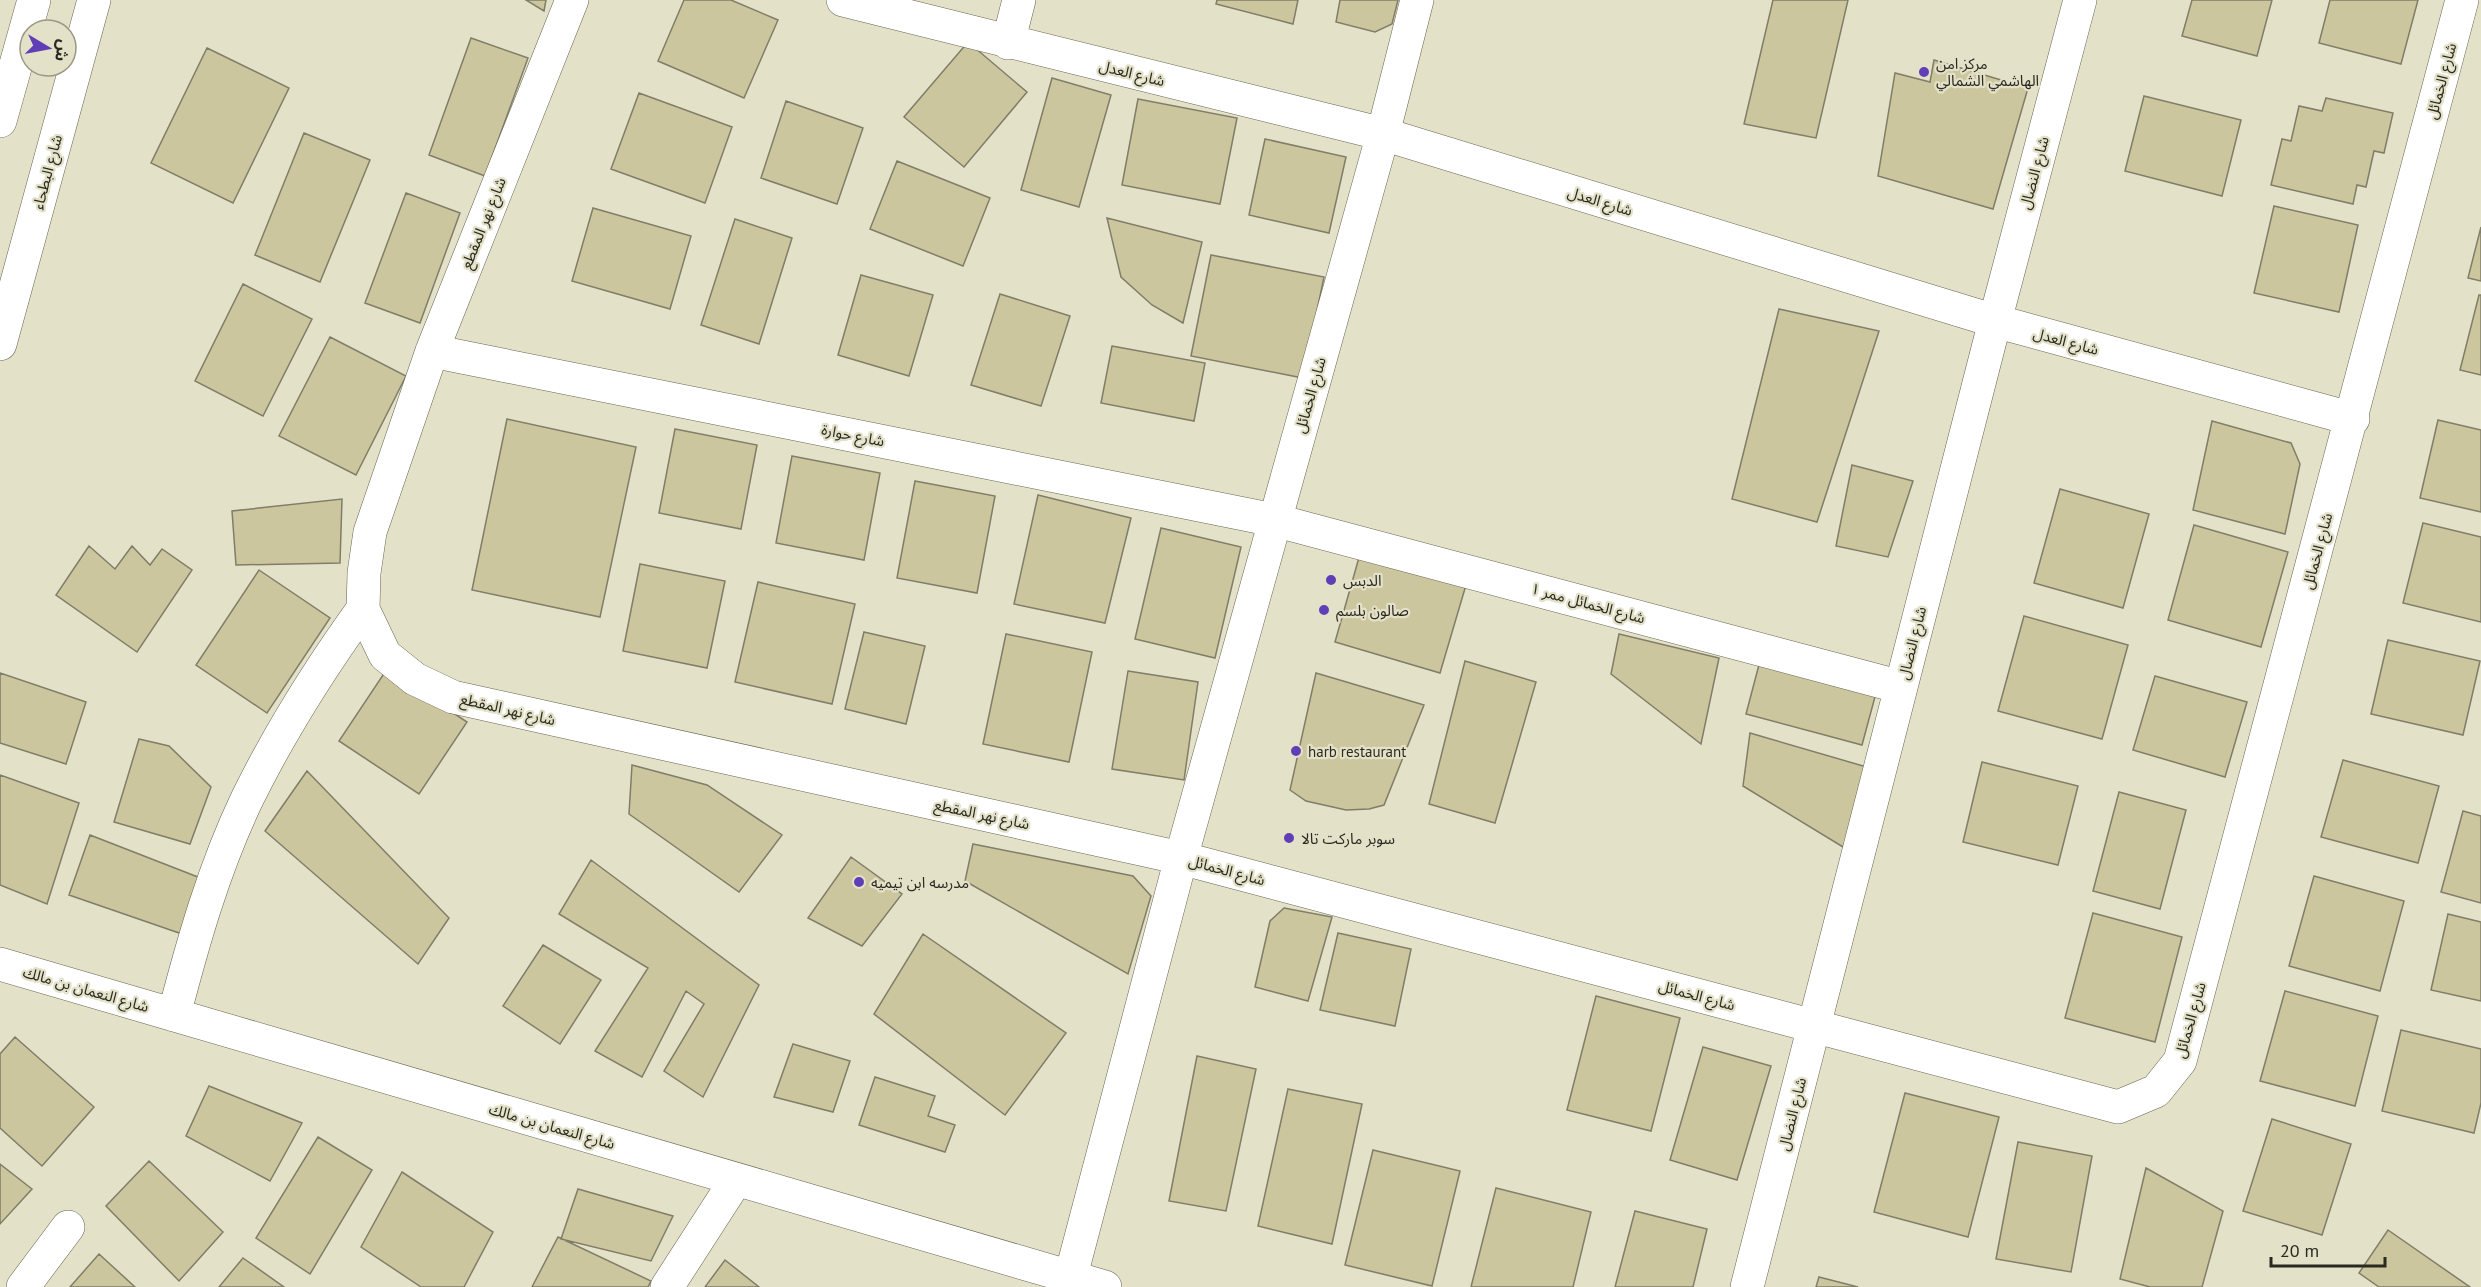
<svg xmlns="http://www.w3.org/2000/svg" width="2481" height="1287" viewBox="0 0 2481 1287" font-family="'PT Sans','Noto Sans Arabic',sans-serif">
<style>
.building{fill:#ccc69e;stroke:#807d68;stroke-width:1.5}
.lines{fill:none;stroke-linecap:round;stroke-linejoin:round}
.minor-casing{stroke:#676450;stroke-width:34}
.minor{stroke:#fff;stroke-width:33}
.poi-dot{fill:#603eb6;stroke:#e4e1c9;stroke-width:2}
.labels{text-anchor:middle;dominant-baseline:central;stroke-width:4.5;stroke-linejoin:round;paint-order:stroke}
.poi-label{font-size:15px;fill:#2a2920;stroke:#e4e1c9;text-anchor:start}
.street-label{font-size:15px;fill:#2a2920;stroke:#e4e1c9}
</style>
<rect width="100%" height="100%" fill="#e4e1c9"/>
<path class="building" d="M526 0H546L544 11Z
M684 0H731L778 20 744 98 658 61Z
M1217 0H1298L1293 24 1216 4Z
M1340 0H1398L1392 24 1375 32 1336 22Z
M1773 0H1848L1816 138 1744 124Z
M2192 0H2272L2257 56 2182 36Z
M2330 0H2418L2401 64 2319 43Z
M471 38 528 58 485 176 429 155Z
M968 42 1027 92 964 167 904 117Z
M207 48 289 88 233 203 151 163Z
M1934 60 2028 88 1993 209 1878 176 1895 73 1930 82Z
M1052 78 1111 95 1079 207 1021 190Z
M639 93 732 127 705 203 611 169Z
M2144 96 2241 120 2222 196 2125 171Z
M2326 98 2393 113 2384 153 2374 151 2366 187 2357 185 2353 204 2271 185 2282 139 2291 141 2299 106 2322 111Z
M1138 99 1237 118 1220 204 1122 185Z
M786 101 863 128 837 204 761 178Z
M304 133 370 160 320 282 255 255Z
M1265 139 1346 157 1329 233 1249 215Z
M897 161 990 198 963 266 870 229Z
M406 193 460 213 420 323 365 303Z
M2274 206 2358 225 2339 312 2254 293Z
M593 208 691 236 670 309 572 281Z
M1107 218 1202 242 1183 323 1152 305 1121 277Z
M735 219 792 238 759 344 701 325Z
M2481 227V281L2468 278Z
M1211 255 1324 277 1303 378 1191 356Z
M861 275 933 295 909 376 838 355Z
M243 284 312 319 263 416 195 381Z
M1000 294 1070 316 1041 406 971 385Z
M2479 295H2481V375L2460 370Z
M1779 309 1879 331 1817 522 1732 499Z
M330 337 406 376 356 475 279 436Z
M1112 346 1205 363 1194 421 1101 403Z
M507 419 636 447 600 617 472 590Z
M2438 420 2481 430V512L2420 498Z
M2212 421 2291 443 2300 464 2285 534 2193 510Z
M675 429 757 445 741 529 659 513Z
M792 456 880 473 864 560 776 543Z
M1852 465 1913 481 1888 557 1836 546Z
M915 481 995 496 977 593 897 578Z
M2060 489 2149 514 2123 608 2034 583Z
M1038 495 1131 518 1105 623 1014 604Z
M342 499 340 563 236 565 232 511Z
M2423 523 2481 537V622L2403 603Z
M2194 525 2288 552 2261 647 2168 620Z
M1161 528 1241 547 1215 658 1135 639Z
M89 546 115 569 132 546 150 565 162 549 192 570 137 652 56 595Z
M1360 554 1466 585 1440 673 1335 642Z
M640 564 725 581 707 668 623 651Z
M259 570 330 618 267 713 196 665Z
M758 582 855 604 832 704 735 682Z
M2024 616 2128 645 2102 739 1998 711Z
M864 632 925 646 906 724 845 709Z
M1006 634 1092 652 1069 762 983 744Z
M1619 634 1719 658 1701 744 1611 674Z
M2388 640 2480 661 2463 735 2371 714Z
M1465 661 1536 682 1495 823 1429 804Z
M1760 661 1876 693 1862 745 1746 714Z
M387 669 467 722 419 794 339 741Z
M1128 671 1198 682 1184 780 1112 769Z
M0 673 86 702 66 764 0 743Z
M1316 673 1424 705 1384 805 1369 809 1346 810 1306 801 1290 790Z
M2155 676 2247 702 2225 777 2133 750Z
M1750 733 1870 768 1848 850 1743 786Z
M139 739 169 746 211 787 190 844 114 822Z
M2343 760 2439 786 2418 863 2321 837Z
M1982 762 2078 786 2058 865 1963 842Z
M632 765 707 785 782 835 739 892 629 814Z
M307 771 449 918 418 964 265 831Z
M0 775 79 803 47 904 0 885Z
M2119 792 2186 810 2160 909 2093 891Z
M2463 811 2481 816V903L2441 892Z
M90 835 203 879 182 934 69 895Z
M973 844 1133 876 1151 896 1128 974 965 881Z
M851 857 902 894 862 946 808 918Z
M591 860 759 985 703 1097 664 1071 704 1004 686 991 642 1077 595 1051 648 968 559 914Z
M2314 876 2404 901 2380 991 2289 966Z
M1284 908 1332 917 1308 1001 1255 987 1270 921Z
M2093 913 2182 937 2155 1042 2065 1018Z
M2448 914 2481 922V1001L2431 990Z
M1338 933 1411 949 1395 1026 1320 1010Z
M923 934 1066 1033 1005 1115 874 1014Z
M543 945 601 980 560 1044 503 1006Z
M2285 991 2378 1016 2355 1106 2260 1081Z
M1596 996 1680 1018 1651 1131 1567 1110Z
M2401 1030 2481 1049V1103L2474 1133 2382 1111Z
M15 1037 94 1107 42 1166 0 1128V1054Z
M793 1044 850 1061 833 1112 774 1097Z
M1703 1047 1771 1066 1737 1180 1670 1160Z
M1197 1056 1256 1069 1226 1211 1169 1201Z
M875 1077 935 1096 928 1116 955 1125 945 1152 859 1125Z
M209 1086 302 1123 270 1181 186 1136Z
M1288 1089 1362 1104 1332 1244 1258 1226Z
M1905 1093 1999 1117 1968 1237 1874 1212Z
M2272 1119 2351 1144 2322 1235 2243 1211Z
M318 1137 372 1170 310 1274 256 1238Z
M2018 1142 2092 1156 2071 1272 1996 1259Z
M1373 1150 1460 1171 1432 1286 1345 1265Z
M149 1161 223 1232 179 1281 106 1206Z
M0 1164 32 1189 0 1224Z
M2146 1168 2223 1211 2202 1287H2150L2120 1279Z
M402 1172 493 1232 464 1287H421L361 1247Z
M1496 1188 1591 1212 1573 1287H1471Z
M578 1189 673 1216 651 1261 561 1239Z
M1635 1211 1707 1229 1693 1287H1615Z
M2388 1230 2470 1287H2379L2359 1273Z
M558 1237 651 1281 648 1287H532Z
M99 1254 135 1287H70Z
M243 1258 284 1287H219Z
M725 1260 759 1287H705Z
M1819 1277 1858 1287H1816Z"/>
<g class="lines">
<defs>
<path id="minor" d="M572 0 432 351 370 532 364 573 363 609 385 655 415 679 453 697 1181 858 2118 1107 2156 1091 2180 1061 2462 0
M843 0 1383 134 1995 321 2353 419
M1008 43 1019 0
M0 121 34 0
M0 344 94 0
M432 351 1274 520 1901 687
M0 964 1105 1287
M174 1015C193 942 214 868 247 799 280 732 319 670 363 609
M23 1287 68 1227
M667 1287 736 1180
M1068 1287 1181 858 1383 134 1417 0
M1747 1287 1995 321 2080 0"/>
</defs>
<use href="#minor" class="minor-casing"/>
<use href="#minor" class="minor"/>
</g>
<g class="poi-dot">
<circle cx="1924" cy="72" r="6"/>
<circle cx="1331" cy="580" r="6"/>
<circle cx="1324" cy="610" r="6"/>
<circle cx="1296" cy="751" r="6"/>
<circle cx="1289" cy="838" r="6"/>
<circle cx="859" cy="882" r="6"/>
</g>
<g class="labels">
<g class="poi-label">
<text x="1936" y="63">مركز امن<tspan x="1936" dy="17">الهاشمي الشمالي</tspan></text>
<text x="1343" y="580">الدبس</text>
<text x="1336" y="610">صالون بلسم</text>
<text x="1308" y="751">harb restaurant</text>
<text x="1301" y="838">سوبر ماركت تالا</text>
<text x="871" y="882">مدرسه ابن تيميه</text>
</g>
<g class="street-label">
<text transform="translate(1132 73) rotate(14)">شارع العدل</text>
<text transform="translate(2441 81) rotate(-75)">شارع الخمائل</text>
<text transform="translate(47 172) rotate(-75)">شارع البطحاء</text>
<text transform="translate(2034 173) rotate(-75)">شارع النضال</text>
<text transform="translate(1600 201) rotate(17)">شارع العدل</text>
<text transform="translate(483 223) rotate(-68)">شارع نهر المقطع</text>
<text transform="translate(2066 341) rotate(15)">شارع العدل</text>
<text transform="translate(1310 395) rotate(-74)">شارع الخمائل</text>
<text transform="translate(853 435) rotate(11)">شارع حوارة</text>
<text transform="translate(2317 551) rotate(-75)">شارع الخمائل</text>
<text transform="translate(1588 603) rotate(15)">شارع الخمائل ممر ١</text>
<text transform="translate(1912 643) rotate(-76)">شارع النضال</text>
<text transform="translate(508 709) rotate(13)">شارع نهر المقطع</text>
<text transform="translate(982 814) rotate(12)">شارع نهر المقطع</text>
<text transform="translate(1227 870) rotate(15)">شارع الخمائل</text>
<text transform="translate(86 989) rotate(16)">شارع النعمان بن مالك</text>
<text transform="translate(1697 995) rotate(15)">شارع الخمائل</text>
<text transform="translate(2190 1020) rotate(-74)">شارع الخمائل</text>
<text transform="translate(1792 1114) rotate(-76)">شارع النضال</text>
<text transform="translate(552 1126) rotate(16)">شارع النعمان بن مالك</text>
</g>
</g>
<g transform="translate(48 48) rotate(100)"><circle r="28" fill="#e4e1c9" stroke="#9a9785" stroke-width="1.5"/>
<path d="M0-4.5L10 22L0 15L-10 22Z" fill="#603eb6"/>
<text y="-9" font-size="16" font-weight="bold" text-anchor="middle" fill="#2a2920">ش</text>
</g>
<path d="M2271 1257v9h114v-9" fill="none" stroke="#2a2920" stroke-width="3"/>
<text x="2280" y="1257" font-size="18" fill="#2a2920" stroke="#e4e1c9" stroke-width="4.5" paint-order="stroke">20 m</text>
</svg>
